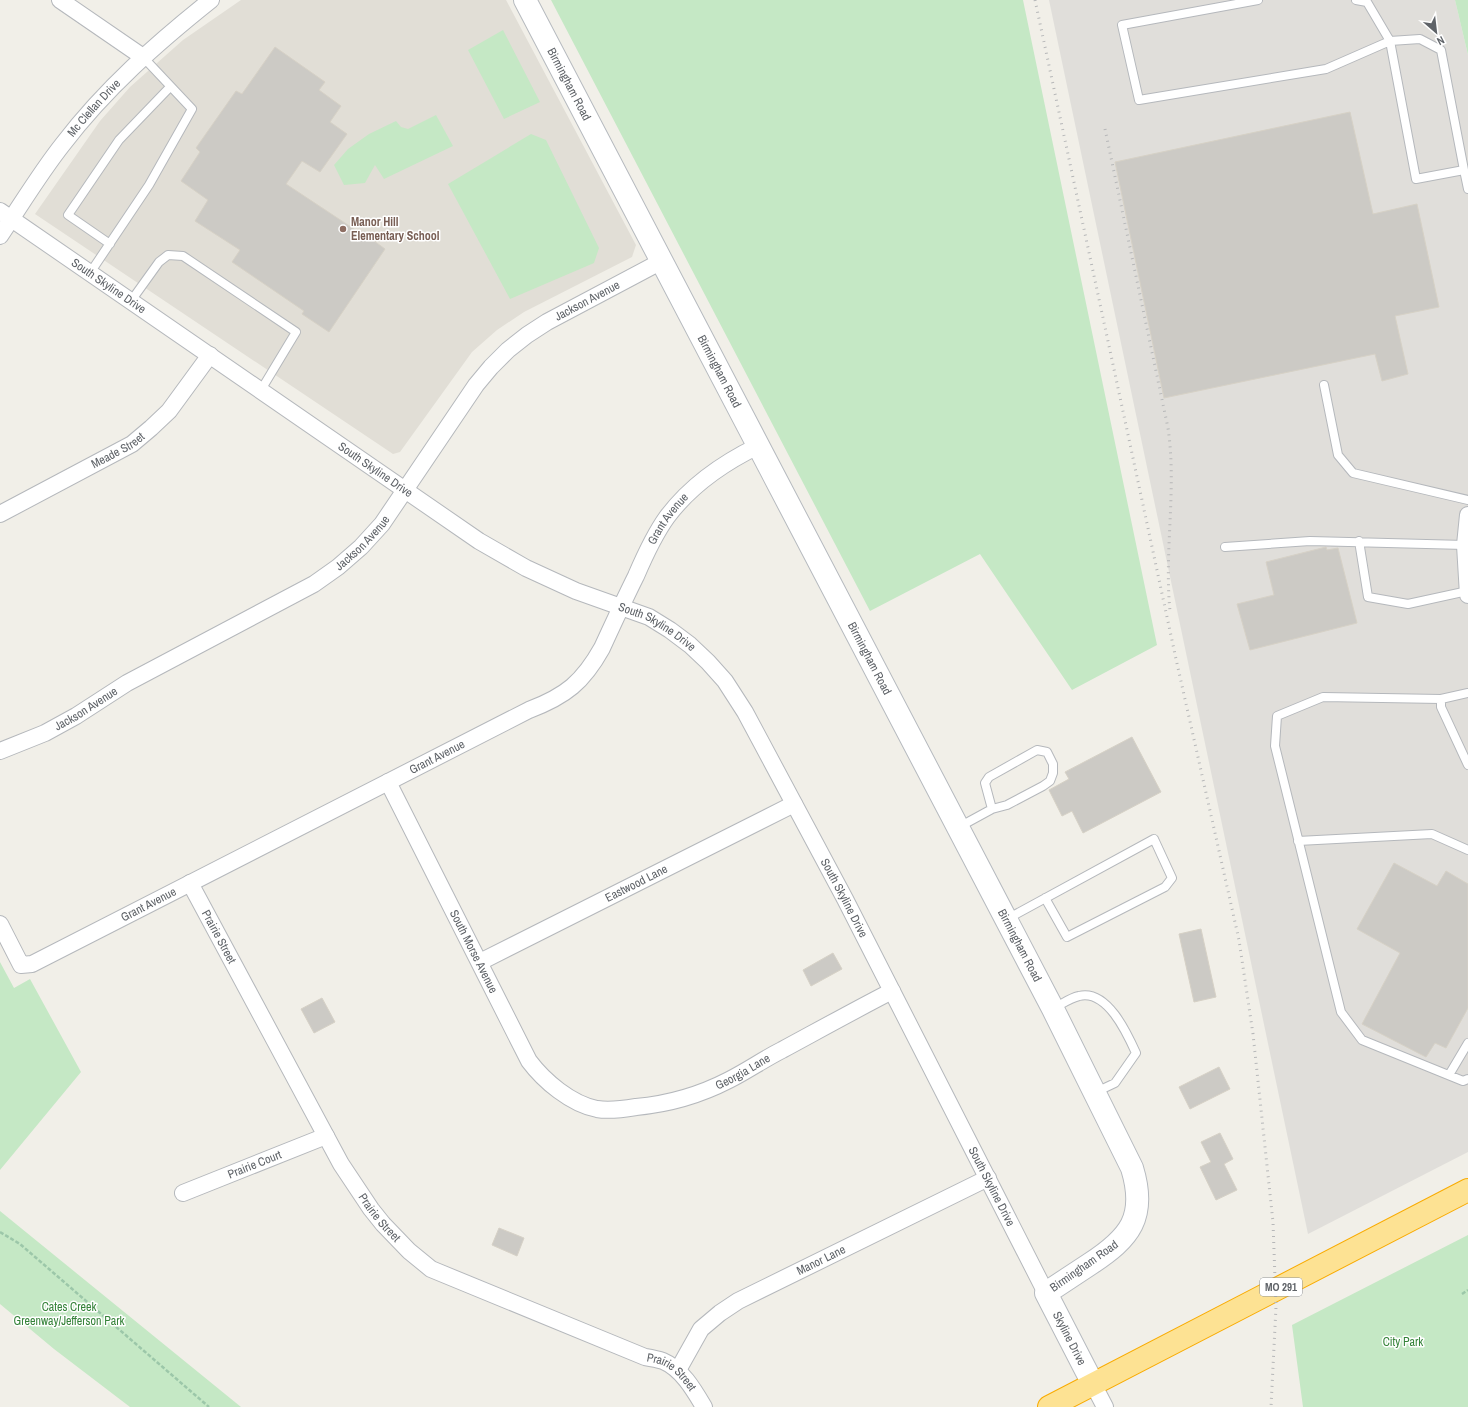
<svg xmlns="http://www.w3.org/2000/svg" width="1468" height="1407" viewBox="0 0 1468 1407" font-family="'Archivo Narrow',sans-serif">
<style>
.industrial{fill:#e0deda}
.education{fill:#e1ded6}
.green{fill:#c5e8c5}
.building{fill:#cccac5;stroke:#d6d1c6}
.lines{fill:none;stroke-linecap:round;stroke-linejoin:round}
.lane-casing{stroke:#b5b8bc;stroke-width:10}
.street-casing{stroke:#b5b8bc;stroke-width:18}
.secondary-casing{stroke:#b6babf;stroke-width:24}
.highway-casing{stroke:#f9ab00;stroke-width:24}
.path{stroke:#9cc7a9;stroke-width:2.5;stroke-dasharray:4 2;stroke-linecap:butt}
.lane{stroke:#fff;stroke-width:8}
.street{stroke:#fff;stroke-width:16}
.secondary{stroke:#fff;stroke-width:22}
.highway{stroke:#fde293;stroke-width:22}
.rail{stroke:#b6b7b8;stroke-width:3;stroke-dasharray:1 5;stroke-linecap:butt}
.education-dot{fill:#8d6e63;stroke:#fff;stroke-width:1.5}
.labels{text-anchor:middle;dominant-baseline:central;stroke-width:3;stroke-linejoin:round;paint-order:stroke}
.shield{fill:#fff;stroke:#8f9295;stroke-width:1}
.shield-label{font-size:11px;font-weight:bold;fill:#5f6368}
.street-label{font-size:12px;fill:#5f6368;stroke:#fff}
.education-label{font-size:12px;font-weight:bold;fill:#785e54;stroke:#fff;text-anchor:start}
.park-label{font-size:12px;fill:#348238;stroke:#fff}
</style>
<rect width="100%" height="100%" fill="#f1efe8"/>
<path class="industrial" d="M1049 0H1455L1468 55V1152L1308 1234Z"/>
<path class="education" d="M241 0H506L636 245 632 257 524 312 497 330 472 352 400 452 393 454 35 214 100 121 130 87 183 40Z"/>
<path class="green" d="M551 0H1023L1157 645 1072 690 980 554 870 611Z
M1455 0H1468V55Z
M503 30 540 102 504 119 468 50Z
M436 115 453 146 384 179 375 165 365 183 344 185 334 165 348 149 369 134 396 121 401 127 408 129Z
M531 134 546 140 599 248 594 263 510 299 448 184Z
M0 962 14 988 30 979 81 1072 0 1170Z
M0 1211 241 1407H130L54 1349 0 1304Z
M1468 1235V1407H1303L1292 1325Z"/>
<path class="building" d="M275 47 325 82 319 90 341 106 330 122 347 134 320 172 302 161 286 184 357 231 358 229 385 249 329 332 302 314 304 311 232 262 240 250 195 221 208 200 181 181 200 152 196 148 236 91 242 94Z
M1350 112 1373 214 1417 204 1439 307 1395 316 1408 374 1382 381 1375 354 1164 398 1115 162Z
M1326 547 1327 550 1338 548 1357 623 1250 650 1237 604 1274 595 1266 562Z
M1132 737 1161 792 1083 833 1072 811 1062 816 1049 790 1069 779 1065 772Z
M1394 863 1437 886 1446 871 1468 884V1008L1446 1048 1435 1043 1426 1057 1362 1024 1400 953 1357 929Z
M1201 929 1216 997 1194 1002 1179 934Z
M833 953 842 969 811 986 803 970Z
M322 998 335 1022 314 1033 301 1009Z
M1219 1067 1230 1089 1190 1109 1179 1087Z
M1220 1133 1233 1159 1224 1164 1237 1190 1216 1200 1200 1167 1211 1162 1201 1142Z
M499 1228 524 1238 517 1256 492 1245Z"/>
<g class="lines">
<defs>
<path id="lane" d="M1258 0 1122 25 1139 100 1326 69 1390 41 1367 2 1356 0
M1464 170 1416 179 1390 41 1420 39 1441 50 1464 170 1468 189
M110 244 68 215 119 140 170 87
M90 273 149 185 192 109 143 57
M131 301 159 262 168 255 183 256 296 332 261 390
M1324 385 1338 455 1353 473 1468 500
M1359 541 1368 597 1408 604 1468 591
M1225 547 1310 541 1465 545
M1468 693 1441 699V707L1468 765
M1441 699 1323 697 1277 716 1275 746 1341 1012 1362 1040 1463 1081 1468 1079
M959 827 992 809 1007 805 1043 786 1050 781 1053 773V764L1047 752 1037 750 989 777 985 783 992 809
M1298 841 1432 834 1468 850
M1007 919 1154 839 1172 878 1165 887 1067 937 1045 898
M1054 1008C1062 1004 1070 998 1079 996 1107 989 1127 1033 1136 1053L1115 1083 1096 1092
M1449 1075 1468 1043"/>
<g id="street">
<path d="M60 0 143 57"/>
<path id="s1" d="M0 211 479 541 526 568 576 591 649 617 670 630 690 645 708 662 725 681 745 712 845 899 1046 1293"/>
<path id="s2" d="M0 236C21 205 40 173 63 144 105 89 157 43 211 0"/>
<path id="s3" d="M0 514 132 444 151 428 169 411 210 355"/>
<path d="M1468 515 1465 545 1468 595"/>
<path id="s4" d="M0 751 45 733 76 716 127 683 314 584 338 567 361 547 382 524 476 385 491 367 508 350 527 335 547 322 662 261"/>
<path id="s5" d="M388 782 529 1061C544 1081 571 1104 597 1109 609 1111 624 1109 636 1107 669 1104 700 1095 729 1080 747 1071 764 1059 782 1050 819 1030 855 1010 892 991"/>
<path id="s6" d="M190 883 341 1164 371 1209 383 1224 409 1251 431 1269 645 1357C651 1358 657 1359 663 1361 682 1369 694 1390 704 1407"/>
<path id="s7" d="M0 924 21 965 32 964 529 710C566 696 583 682 602 648 613 624 624 600 636 576 645 555 654 535 667 517 691 485 723 463 758 446"/>
<path id="s8" d="M480 962 794 804"/>
<path id="s9" d="M183 1193 326 1136"/>
<path id="s10" d="M678 1370 701 1329 720 1313 738 1301 988 1178"/>
<path d="M1093 1384 1105 1407"/>
</g>
<g id="secondary">
<path id="s11" d="M525 0 1053 1009 1132 1168C1147 1217 1130 1238 1090 1264 1075 1274 1061 1283 1046 1293L1093 1384"/>
</g>
<path id="highway" d="M1049 1407 1468 1190"/>
</defs>
<use href="#lane" class="lane-casing"/>
<use href="#street" class="street-casing"/>
<use href="#secondary" class="secondary-casing"/>
<use href="#highway" class="highway-casing"/>
<path class="path" d="M0 1232 20 1244 209 1407
M1462 1294 1468 1290"/>
<use href="#lane" class="lane"/>
<use href="#street" class="street"/>
<use href="#secondary" class="secondary"/>
<use href="#highway" class="highway"/>
<path class="rail" d="M1035 0 1176 659 1239 940 1253 1034 1273 1222 1276 1307 1271 1407
M1105 129 1168 428C1177 489 1164 550 1170 611"/>
</g>
<circle class="education-dot" cx="343" cy="229" r="4"/>
<g class="labels">
<rect class="shield" x="1260" y="1278" width="42" height="18" rx="3"/>
<g class="shield-label">
<text x="1281" y="1287">MO 291</text>
</g>
<g class="street-label">
<text stroke="none"><textPath href="#s11" startOffset="95">Birmingham Road</textPath></text>
<text stroke="none"><textPath href="#s2" startOffset="159">Mc Clellan Drive</textPath></text>
<text stroke="none"><textPath href="#s1" startOffset="132">South Skyline Drive</textPath></text>
<text stroke="none"><textPath href="#s4" startOffset="756">Jackson Avenue</textPath></text>
<text stroke="none"><textPath href="#s11" startOffset="419">Birmingham Road</textPath></text>
<text stroke="none"><textPath href="#s3" startOffset="134">Meade Street</textPath></text>
<text stroke="none"><textPath href="#s1" startOffset="456">South Skyline Drive</textPath></text>
<text stroke="none"><textPath href="#s7" startOffset="859">Grant Avenue</textPath></text>
<text stroke="none"><textPath href="#s4" startOffset="420">Jackson Avenue</textPath></text>
<text stroke="none"><textPath href="#s1" startOffset="780">South Skyline Drive</textPath></text>
<text stroke="none"><textPath href="#s11" startOffset="743">Birmingham Road</textPath></text>
<text stroke="none"><textPath href="#s4" startOffset="96">Jackson Avenue</textPath></text>
<text stroke="none"><textPath href="#s7" startOffset="512">Grant Avenue</textPath></text>
<text stroke="none"><textPath href="#s8" startOffset="175">Eastwood Lane</textPath></text>
<text stroke="none"><textPath href="#s1" startOffset="1116">South Skyline Drive</textPath></text>
<text stroke="none"><textPath href="#s7" startOffset="188">Grant Avenue</textPath></text>
<text stroke="none"><textPath href="#s6" startOffset="61">Prairie Street</textPath></text>
<text stroke="none"><textPath href="#s11" startOffset="1067">Birmingham Road</textPath></text>
<text stroke="none"><textPath href="#s5" startOffset="190">South Morse Avenue</textPath></text>
<text stroke="none"><textPath href="#s5" startOffset="550">Georgia Lane</textPath></text>
<text stroke="none"><textPath href="#s9" startOffset="77">Prairie Court</textPath></text>
<text stroke="none"><textPath href="#s1" startOffset="1440">South Skyline Drive</textPath></text>
<text stroke="none"><textPath href="#s6" startOffset="385">Prairie Street</textPath></text>
<text stroke="none"><textPath href="#s10" startOffset="186">Manor Lane</textPath></text>
<text transform="translate(1084 1266) rotate(-35)">Birmingham Road</text>
<text stroke="none"><textPath href="#s11" startOffset="1536">Skyline Drive</textPath></text>
<text stroke="none"><textPath href="#s6" startOffset="721">Prairie Street</textPath></text>
</g>
<g class="education-label">
<text x="351" y="222">Manor Hill<tspan x="351" dy="14">Elementary School</tspan></text>
</g>
<g class="park-label">
<text x="69" y="1307">Cates Creek<tspan x="69" dy="14">Greenway/Jefferson Park</tspan></text>
<text x="1403" y="1342">City Park</text>
</g>
</g>
<g transform="translate(1436 32) rotate(152)" stroke="#ffffff" stroke-width="3" paint-order="stroke">
<path d="M0-3L7 15L0 10L-7 15Z" fill="#5f6368"/>
<text y="-6" font-size="11" font-weight="bold" text-anchor="middle" fill="#5f6368">N</text>
</g>
</svg>
